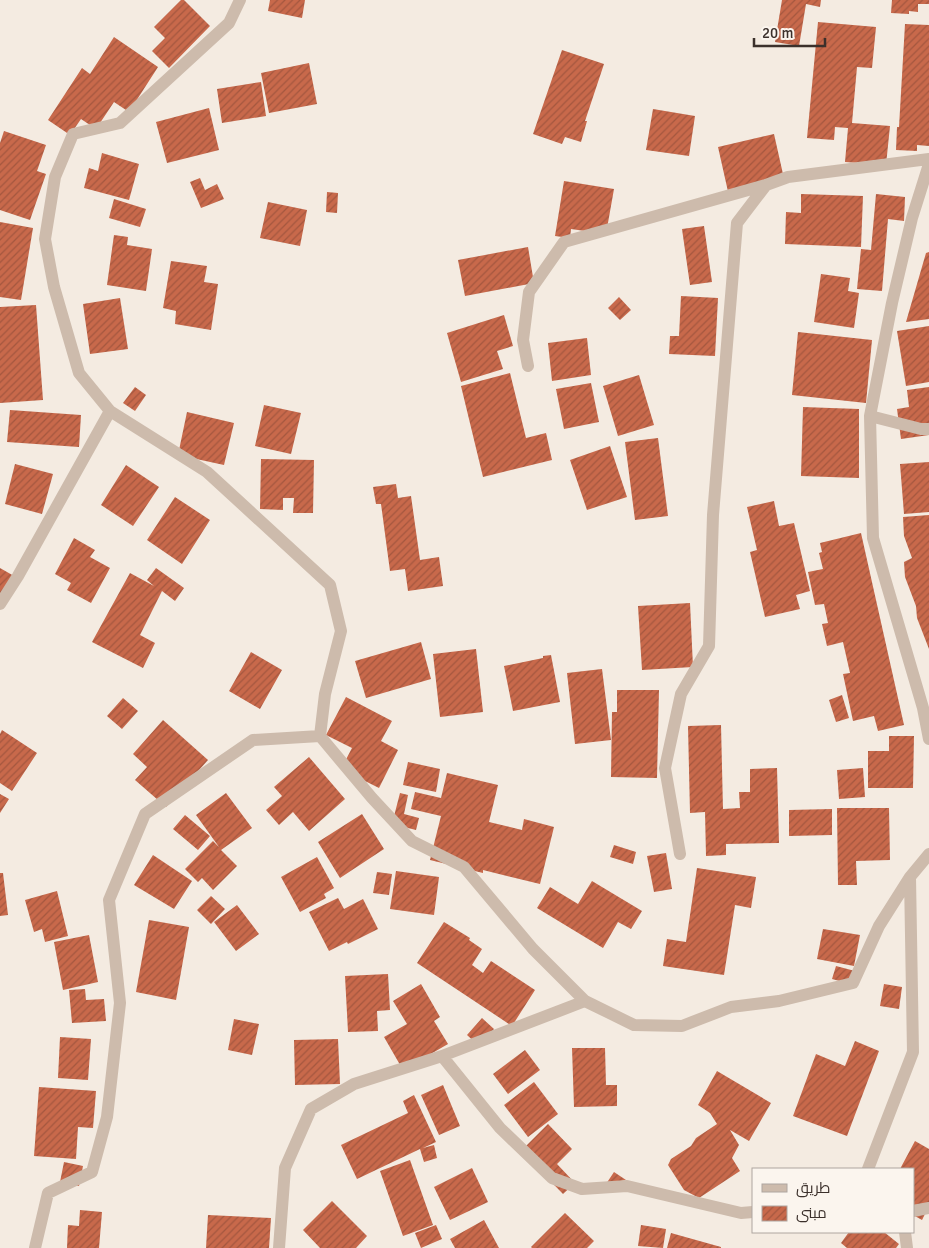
<svg xmlns="http://www.w3.org/2000/svg" width="929" height="1248" viewBox="0 0 929 1248" font-family="Signika,Cairo,sans-serif">
<style>
.building{fill:url(#building-hatch)}
.lines{fill:none;stroke-linecap:round;stroke-linejoin:round}
.street{stroke:#cdbbac;stroke-width:12}
</style>
<defs>
<pattern id="building-hatch" width="6" height="6" patternUnits="userSpaceOnUse" patternTransform="scale(1.25)"><rect width="6" height="6" fill="#c8694b"/><path d="M-1 1l2-2M0 6l6-6M5 7l2-2" fill="none" stroke="#a4573f"/></pattern>
</defs>
<rect width="100%" height="100%" fill="#f4ebe1"/>
<path class="building" d="M181 0H184L210 26 169 68 152 51 165 38 154 27Z
M270 0H305L302 18 268 11Z
M782 0H821L820 7 806 4 799 46 775 42Z
M892 0H929V4H918V12L909 11V14L891 13Z
M818 22 876 27 872 68 857 67 852 123 890 126 886 165 845 162 848 128 835 127 834 140 807 138Z
M905 24 929 25V146L917 145V151L896 150 897 127H899Z
M114 37 158 67 129 112 114 102 96 129 81 119 70 135 48 120 82 68 90 74Z
M562 50 604 64 585 121H587L581 142 565 137 562 144 533 134Z
M309 63 317 104 269 113 261 73Z
M261 82 266 116 222 123 217 89Z
M209 108 219 150 167 163 156 122Z
M653 109 695 116 689 156 646 150Z
M4 131 46 145 37 171 46 174 30 220 0 210V143Z
M774 134 785 183 729 196 718 147Z
M102 153 139 164 129 200 84 188 89 168 98 171Z
M200 178 205 190 217 184 224 199 201 208 190 182Z
M564 181 614 189 606 234 571 229 570 238 555 236Z
M327 192 338 193 337 213 326 212Z
M801 194 863 196 861 247 785 244 786 212 801 213Z
M876 194 905 197 904 221 888 219 882 291 857 289 861 249 871 250Z
M114 199 146 209 140 227 109 218Z
M268 202 307 210 300 246 260 238Z
M0 222 33 228 21 300 0 297Z
M704 226 712 282 690 285 682 229Z
M114 235 128 237 127 245 152 249 146 291 107 285Z
M528 247 534 283 465 296 458 260Z
M929 252V319L906 322 926 253Z
M171 261 207 266 204 282 218 284 211 330 175 324 176 311 163 308Z
M821 274 850 278 848 291 859 293 854 328 814 322Z
M681 296 718 298 715 356 669 354 670 336H679Z
M619 297 631 310 620 320 608 308Z
M120 298 128 349 90 354 83 304Z
M36 305 43 400 0 403V307Z
M504 315 513 346 497 351 503 369 461 382 447 333Z
M929 326V382L906 386 897 331Z
M798 332 872 340 866 403 792 395Z
M587 338 591 375 552 381 548 343Z
M510 373 526 438 546 433 552 460 483 477 461 386Z
M639 375 654 425 618 436 603 386Z
M591 383 599 422 564 429 556 389Z
M135 387 146 395 135 411 123 403Z
M929 387V435L901 439 897 409 909 407 907 390Z
M264 405 301 413 291 454 255 446Z
M803 407 859 409V478L801 476Z
M10 410 81 415 79 447 7 442Z
M187 412 234 423 224 465 178 455Z
M658 438 668 516 635 520 625 442Z
M610 446 627 497 587 510 570 460Z
M261 459 314 460 313 513H293L294 498H283V510L260 509Z
M929 462V512L904 514 900 464Z
M15 464 53 474 42 514 5 504Z
M126 465 159 487 133 526 101 505Z
M396 484 398 498 411 496 420 560 439 557 443 586 408 591 405 569 390 571 381 504H376L373 487Z
M175 497 210 520 182 564 147 540Z
M774 501 779 526 794 523 810 591 796 595 800 609 765 617 750 552 757 550 747 507Z
M929 515V649L917 618 916 606 905 577 904 562 912 558 904 536 903 517Z
M861 533 904 725 878 731 874 716 853 721 843 674 850 673 843 642 827 646 822 624 828 623 824 604 815 605 808 572 823 569 819 553 822 552 820 543Z
M74 538 95 550 90 557 110 568 91 603 67 590 71 583 55 574Z
M0 568 14 576 0 601Z
M156 568 184 588 175 601 162 591 140 635 155 643 143 668 92 642 130 573 154 586 147 580Z
M690 603 693 667 642 670 638 606Z
M421 642 431 679 366 698 355 661Z
M476 649 483 712 440 717 433 654Z
M251 652 282 670 260 709 229 691Z
M551 655 560 702 513 711 504 666 543 658V656Z
M602 669 611 740 575 744 567 673Z
M617 690H659L657 778 611 777 612 712H617Z
M842 695 849 718 836 722 829 700Z
M346 697 392 721 381 741 398 750 379 788 341 769 352 748 326 735Z
M123 698 138 711 122 729 107 716Z
M163 720 208 760 166 807 135 780 147 767 133 754Z
M721 725 723 809 740 808 739 792H750V769L777 768 779 843 726 844V855L706 856 705 812 690 813 688 726Z
M2 730 37 753 12 791 0 783V734Z
M889 736H914L913 788H868V751H889Z
M309 757 345 799 309 831 293 812 279 825 266 810 282 796 274 787Z
M408 762 440 769 436 792 403 785Z
M863 768 865 797 839 799 837 770Z
M447 773 498 785 489 822 522 830 524 819 554 827 540 884 483 870V873L430 860 441 816 411 809 415 792 441 798Z
M226 793 252 828 221 850 237 866 213 890 202 878 198 882 185 869 213 841 219 847 196 815Z
M400 793 408 795 404 814 419 818 416 830 392 824Z
M0 794 9 799 0 813Z
M837 808H889L890 860 856 861 857 885H838Z
M832 809V835L789 836V810Z
M362 814 384 849 340 878 318 842Z
M185 815 210 836 198 850 173 829Z
M614 845 636 852 633 864 610 857Z
M666 853 672 889 654 892 647 856Z
M153 855 192 881 174 909 134 885Z
M317 857 334 888 324 894 326 898 300 912 281 877Z
M697 868 756 877 751 908 735 905 724 975 663 966 667 939 686 942Z
M396 871 439 877 434 915 390 909Z
M377 872 392 874 389 895 373 893Z
M0 873H3L8 915 0 916Z
M592 881 642 911 631 929 618 922 603 948 537 908 550 887 578 904Z
M57 891 68 936 45 942 42 929 34 932 25 900Z
M211 896 225 909 211 924 197 910Z
M338 898 344 909 363 899 378 929 348 944 347 942 329 951 309 912Z
M237 905 259 934 236 951 214 922Z
M149 920 189 927 176 1000 136 992Z
M444 922 470 938 469 940 482 949 472 965 483 973 491 961 535 990 512 1026 417 963Z
M823 929 860 935 854 966 817 959Z
M89 935 98 982 63 990 54 942Z
M836 966 855 971 851 984 832 979Z
M388 974 390 1010 377 1011 378 1031 348 1032 345 976Z
M421 984 440 1017 434 1021 448 1044 403 1070 384 1037 407 1024 393 1001Z
M884 984 902 987 899 1009 880 1006Z
M85 989 86 1000 104 999 106 1021 72 1023 69 990Z
M482 1018 494 1029 479 1046 467 1035Z
M234 1019 259 1024 252 1055 228 1050Z
M60 1037 91 1039 88 1080 58 1078Z
M338 1039 340 1084 295 1085 294 1040Z
M855 1041 879 1051 847 1136 793 1116 816 1054 845 1066Z
M572 1048H605L606 1085H617V1106L574 1107Z
M525 1050 540 1070 508 1094 493 1074Z
M717 1071 771 1103 749 1141 730 1130 739 1145 732 1158 740 1171 699 1198 684 1190 668 1165 671 1159 691 1146 696 1138 717 1124 710 1113 698 1105Z
M534 1082 558 1114 528 1137 504 1105Z
M443 1085 460 1126 439 1135 421 1095Z
M39 1087 96 1091 93 1128 78 1127 76 1159 34 1156Z
M414 1095 436 1142 423 1148 434 1145 437 1158 424 1162 420 1149 357 1179 341 1145 408 1113 403 1101Z
M548 1124 572 1149 557 1164 575 1183 563 1194 521 1151Z
M915 1141 929 1149V1206L922 1220 913 1215V1169H900Z
M410 1160 433 1225 403 1236 380 1171Z
M64 1162 83 1166 79 1186 60 1182Z
M472 1168 488 1202 450 1220 434 1187Z
M614 1172 626 1180 606 1184Z
M332 1201 367 1236 356 1248H320L303 1230Z
M80 1210 102 1212 99 1248H67L68 1225 79 1226Z
M565 1213 594 1241 587 1248H532L531 1247Z
M208 1215 271 1218 269 1248H206Z
M484 1220 499 1248H455L450 1239Z
M436 1225 442 1239 421 1248 415 1233Z
M641 1225 666 1229 663 1248 638 1246Z
M849 1232H884L899 1244 896 1248H847L841 1243Z
M671 1233 721 1247V1248H667Z"/>
<g class="lines">
<path class="street" d="M240 0 229 23 120 123 73 134 55 177 45 239 54 287 79 373 110 411 207 472 330 585 341 631 325 694 320 736 372 798 412 841 464 867 533 949 585 1001 634 1025 682 1026 731 1007 779 1001 853 983 879 926 910 877 929 854
M929 164 912 218 892 303 870 416 873 538 923 708 929 739
M528 366 523 340 529 292 564 242 766 185
M870 416 921 429H929
M0 604 18 576 110 411
M680 854 665 768 681 694 709 646 713 515 737 223 766 185 788 177 929 159
M442 1056 500 1128 552 1178 582 1189 627 1186 741 1213 753 1212
M868 1169 913 1052 910 877
M913 1211 929 1208
M905 1232 907 1248
M35 1248 48 1193 92 1172 107 1117 120 1003 109 900 145 814 253 740 320 736
M279 1248 285 1168 311 1109 354 1084 442 1056 585 1001"/>
</g>
<rect x="752" y="1168" width="162" height="65" fill="#fbf5ee" stroke="#aea6a0"/>
<rect x="762" y="1184" width="25" height="8" fill="#cdbbac" stroke="#aea6a0"/>
<text x="796" y="1193" font-size="15" fill="#3b302b">طريق</text>
<rect x="762" y="1206" width="25" height="15" fill="url(#building-hatch)" stroke="#aea6a0"/>
<text x="796" y="1218" font-size="15" fill="#3b302b">مبنى</text>
<path d="M754 38v8h71v-8" fill="none" stroke="#3b302b" stroke-width="2.5"/>
<text x="762" y="38" font-size="15" fill="#3b302b" stroke="#fbf5ee" stroke-width="4" paint-order="stroke">20 m</text>
</svg>
